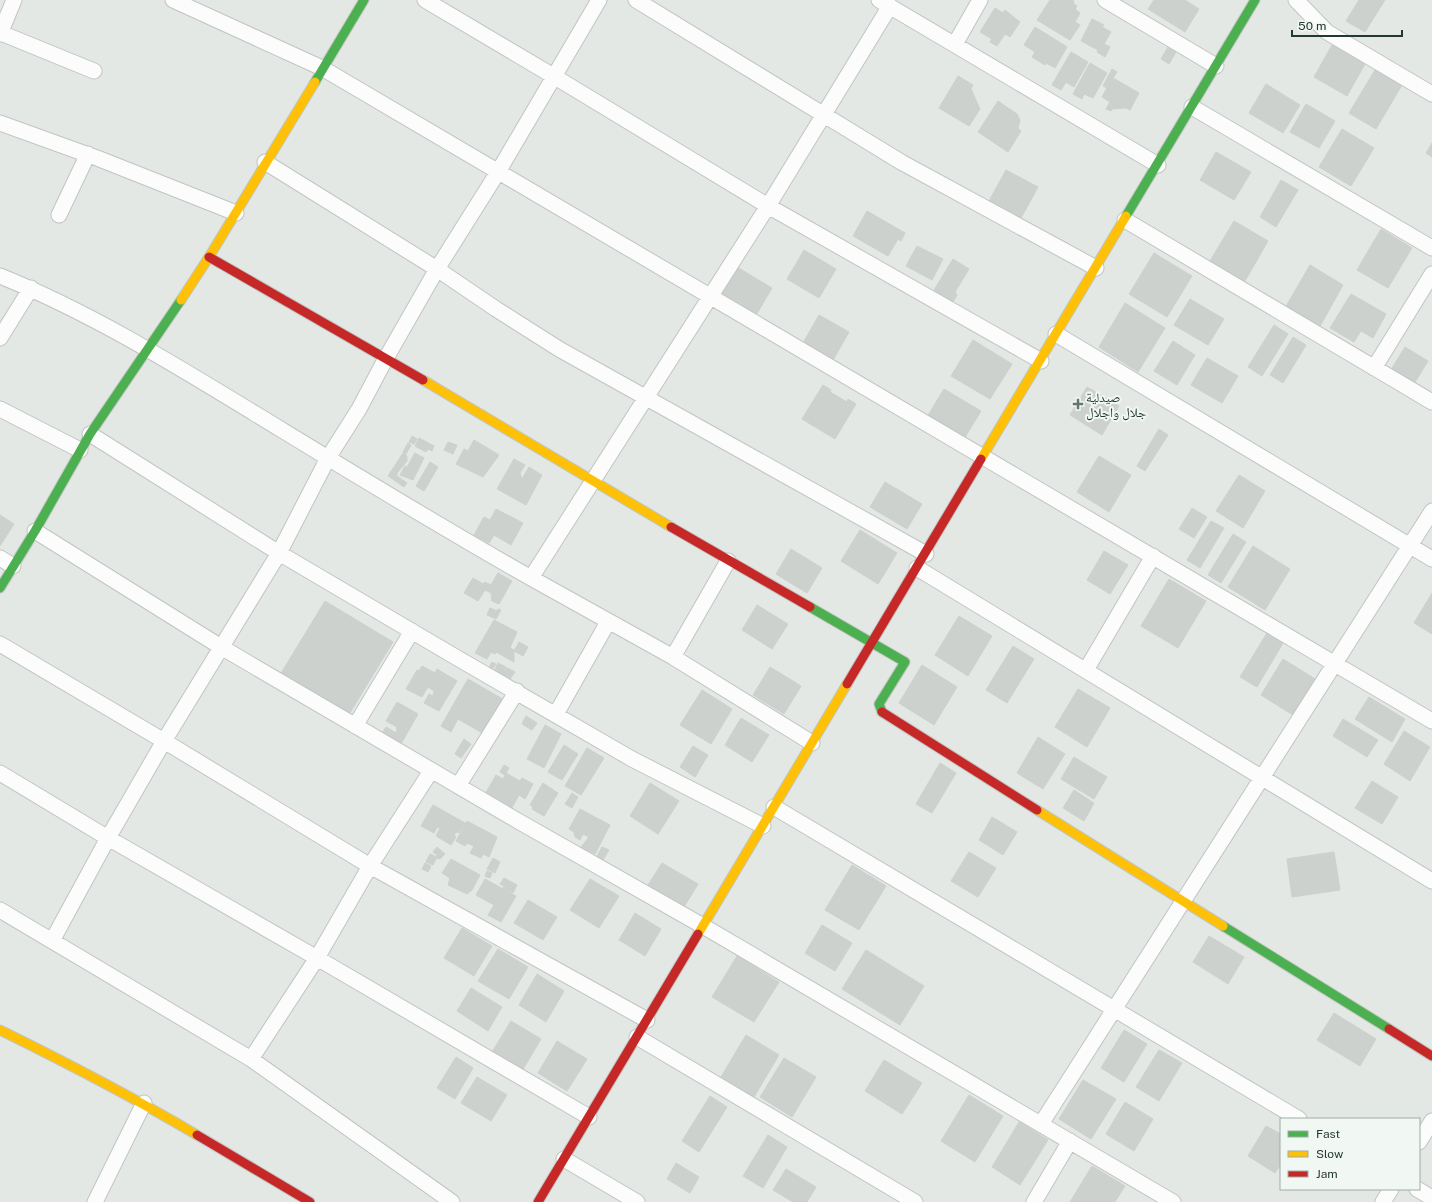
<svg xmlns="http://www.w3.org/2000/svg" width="1432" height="1202" viewBox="0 0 1432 1202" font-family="'Public Sans','Noto Naskh Arabic',sans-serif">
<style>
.building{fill:#ccd1ce;stroke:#ccd1ce}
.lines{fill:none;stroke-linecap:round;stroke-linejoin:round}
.street-casing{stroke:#c0c5c2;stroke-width:17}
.fast-casing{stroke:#c0c6c2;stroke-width:11}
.slow-casing{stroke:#c0c6c2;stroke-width:11}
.jam-casing{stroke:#c0c6c2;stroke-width:11}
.street{stroke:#fbfcfb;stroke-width:15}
.fast{stroke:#4caf50;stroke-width:9}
.slow{stroke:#ffc107;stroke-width:9}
.jam{stroke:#c62828;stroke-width:9}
.poi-dot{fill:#66766f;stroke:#f1f7f3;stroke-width:1.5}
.labels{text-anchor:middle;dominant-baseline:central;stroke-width:4;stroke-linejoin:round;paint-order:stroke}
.poi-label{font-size:13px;fill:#23392f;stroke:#f1f7f3;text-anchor:start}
</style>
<rect width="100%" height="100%" fill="#e3e8e5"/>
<path class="building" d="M1050 0H1072L1074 1 1073 3 1077 6 1075 9 1080 13 1075 22 1080 25 1070 40 1037 20Z
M1154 0H1185L1199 9 1185 32 1148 9Z
M1359 0H1385L1365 32 1346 21Z
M995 8 1003 13 1005 10 1020 22 1010 37 1005 34 997 46 990 42 992 39 980 32Z
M1092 19 1104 25 1102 27 1111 32 1104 44 1110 47 1105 57 1097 52 1098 50 1081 41Z
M1035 27 1067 47 1055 68 1046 63 1045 65 1032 57 1035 52 1024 45Z
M1332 45 1365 64 1347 96 1314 77Z
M1168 47 1176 52 1169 64 1161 59Z
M1071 52 1088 62 1074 87 1066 82 1061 90 1052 85Z
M1090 63 1107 73 1093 98 1084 94 1082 99 1073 94Z
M1112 69 1117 72 1113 78 1139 93 1130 110 1126 108 1112 109 1111 111 1106 109 1110 102 1102 97 1107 88 1103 86Z
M1375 70 1402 85 1376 129 1349 113Z
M958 76 973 85 971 89 980 109 969 126 939 108Z
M1266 84 1300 105 1283 133 1249 113Z
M998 101 1017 114 1020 120 1018 128 1021 131 1008 152 978 132Z
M1306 104 1335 121 1319 148 1290 132Z
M1342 129 1374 148 1351 186 1319 167Z
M1432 143V157L1426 153Z
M1216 152 1251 172 1234 200 1200 180Z
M1006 170 1038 187 1020 220 988 203Z
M1281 180 1298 190 1276 227 1260 217Z
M867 211 905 233 901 241 898 239 888 256 853 236Z
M1234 221 1268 241 1245 281 1210 261Z
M1381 229 1412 248 1388 288 1357 270Z
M917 246 943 259 932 280 906 266Z
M804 250 836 269 819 298 787 279Z
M1154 253 1192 276 1167 317 1129 294Z
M953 259 969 269 955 292 957 295 953 302 934 290Z
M1310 265 1343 285 1319 328 1285 308Z
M737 267 772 288 755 317 720 297Z
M1351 294 1386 314 1373 338 1361 331 1354 342 1330 328Z
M1190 299 1224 319 1208 345 1174 325Z
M1125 303 1165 328 1138 372 1099 347Z
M819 315 849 332 833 360 803 343Z
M1274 325 1288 334 1262 376 1248 367Z
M1293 337 1306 345 1283 383 1270 375Z
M973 340 1012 364 990 399 951 376Z
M1173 341 1195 355 1177 385 1154 371Z
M1405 347 1428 361 1414 384 1391 370Z
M1207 358 1238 376 1222 403 1191 385Z
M823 385 831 390 830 392 847 402 848 399 856 404 835 439 802 419Z
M1087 387 1119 406 1102 435 1070 415Z
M944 389 981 411 964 439 927 417Z
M1159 429 1168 435 1145 471 1137 466Z
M412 436 417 439 414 444 409 442Z
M419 438 434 446 432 451 428 449 426 452 415 446Z
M474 440 499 455 483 477 456 464 464 449 468 451Z
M448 442 457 445 453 454 444 450Z
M408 443 411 445 406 454 403 452Z
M403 453 407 456V461L397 473V476L407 483 404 487 388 476Z
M415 453 424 458 413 480 400 475 405 466 407 467Z
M1099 456 1131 475 1109 512 1077 492Z
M514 459 525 465 520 473 522 479 529 467 542 475 526 505 497 489Z
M430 462 438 467 424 491 416 486Z
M1239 475 1265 491 1243 528 1216 511Z
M885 482 922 504 907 529 870 507Z
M1192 508 1207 517 1194 538 1179 529Z
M496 509 523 523 511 545 494 535 489 543 474 535 484 517 490 520Z
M0 515 14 524 0 546Z
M1211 521 1224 528 1200 568 1187 560Z
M860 530 897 553 878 584 841 561Z
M1233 534 1246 542 1221 583 1208 575Z
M1253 546 1290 569 1265 610 1228 587Z
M791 549 822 568 807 593 776 574Z
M1104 551 1128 565 1110 594 1087 580Z
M498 573 512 581 499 604 492 601 491 593 485 590 478 601 464 593 473 578 483 584 485 582 491 585Z
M1169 579 1206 601 1178 648 1141 626Z
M1432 593V634L1414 623Z
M325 601 393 642 348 716 280 675Z
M757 605 788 624 772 649 742 630Z
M490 608 497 611 498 609 501 610 496 619 487 615Z
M959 616 992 636 968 676 935 655Z
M494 620 517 632 510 648 514 650V662L496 652 495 654 491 652 487 659 475 653Z
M1267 633 1283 643 1257 687 1240 677Z
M519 642 528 647 523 656 514 651Z
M1013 646 1034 659 1007 703 986 690Z
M1283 659 1315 679 1293 715 1261 695Z
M492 662 496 664 492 670 489 668Z
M498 663 506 667 502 676 494 671Z
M922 665 957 687 934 725 899 703Z
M422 666 435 673 437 669 457 681 439 711 424 703 429 694 433 696 434 691 428 687 422 697 406 689 417 670 419 671Z
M770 667 801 686 784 714 753 695Z
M507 668 515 672 510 679 503 675Z
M468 679 506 701 486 735 458 719 451 732 441 726Z
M1078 689 1110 708 1087 747 1055 727Z
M702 690 732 709 711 744 680 725Z
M1369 697 1405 719 1392 742 1355 719Z
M397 702 418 714 401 744 382 733 386 727 396 733 397 727 386 721Z
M526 716 537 723 532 730 522 724Z
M741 718 769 735 752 762 725 745Z
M1343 719 1378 740 1367 757 1333 736Z
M545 725 561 734 544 768 527 759Z
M1404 731 1430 747 1410 781 1384 764Z
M1038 737 1065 754 1043 789 1017 773Z
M464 739 471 744 461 758 455 754Z
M564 745 578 754 562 780 548 772Z
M693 746 708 755 695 777 680 767Z
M587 748 604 758 581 795 565 786Z
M1074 757 1107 777 1094 799 1061 779Z
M940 763 956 773 932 813 916 804Z
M504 765 509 768 506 773 520 781 522 778 533 784 525 799 519 795 510 811 484 796 496 775 503 779 505 775 500 772Z
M1372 781 1398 797 1382 824 1355 808Z
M543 783 558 793 544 816 532 809 533 807 530 805Z
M650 783 679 801 658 834 630 816Z
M1074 790 1094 803 1084 821 1063 808Z
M572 793 578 797 572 808 565 804Z
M433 805 465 823 459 833 456 832 454 836 456 837 451 845 436 836 440 828 437 827 434 833 421 826Z
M580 809 610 825 595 854 587 850 582 853 578 851 589 837 583 834 580 840 575 837 574 832 569 829Z
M992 817 1017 832 1003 855 979 840Z
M467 821 497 837 489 857 483 854 481 858 470 853 474 846 467 843 465 846 456 841Z
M437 847 445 854 440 859 437 858V855L433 852Z
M602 847 609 850 603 860 597 856Z
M969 852 996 868 978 897 951 881Z
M1334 852 1340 890 1292 897 1287 859Z
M430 854 437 857 433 865 426 862Z
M493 858 500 862 495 873 487 869Z
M451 859 480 875 472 890 467 894 448 885 450 878 442 873Z
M425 863 431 866 428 872 422 869Z
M662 863 698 884 684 907 648 885Z
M852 865 886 886 859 930 825 910Z
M487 871 492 873 490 878 485 876Z
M504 878 517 885 513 893 503 888 504 886 500 884Z
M485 879 516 896 501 922 488 915 494 905 476 895Z
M590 879 619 896 599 928 570 910Z
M528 900 557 917 543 940 514 923Z
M635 913 661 929 645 956 619 940Z
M822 925 852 943 835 971 805 953Z
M462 928 492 946 474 976 444 958Z
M1209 936 1244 957 1228 984 1193 962Z
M498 949 528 967 509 999 478 981Z
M866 950 924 986 900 1025 842 989Z
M737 956 779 982 754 1022 712 997Z
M537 974 564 991 546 1022 519 1005Z
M471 988 502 1007 488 1031 457 1011Z
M1334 1013 1376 1039 1360 1066 1317 1040Z
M511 1021 541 1039 522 1071 492 1052Z
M1124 1030 1147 1044 1124 1082 1101 1068Z
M746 1035 779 1055 754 1097 721 1077Z
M557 1041 587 1059 567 1091 538 1073Z
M1159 1050 1182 1063 1159 1101 1136 1087Z
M456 1057 473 1068 455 1099 437 1088Z
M784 1058 816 1077 792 1117 760 1097Z
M884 1060 922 1083 902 1114 865 1091Z
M477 1077 507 1095 491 1121 461 1103Z
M1083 1080 1116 1099 1091 1139 1059 1119Z
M969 1095 1003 1116 975 1162 941 1141Z
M710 1096 727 1107 699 1152 682 1141Z
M1125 1102 1153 1119 1134 1151 1106 1134Z
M1019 1122 1048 1140 1020 1185 992 1167Z
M1266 1126 1281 1134V1164L1275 1173 1248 1156Z
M768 1135 787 1147 763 1188 743 1176Z
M676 1163 699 1177 690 1193 667 1179Z
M1092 1166 1125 1186 1115 1202H1070Z
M786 1169 816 1187 807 1202H793L773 1190Z"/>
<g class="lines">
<defs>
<path id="street" d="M173 0 322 68 1432 721
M425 0 555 77 768 206 1041 361
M636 0 901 162 1096 268
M879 0 1158 165
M1105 0 1216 66
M1296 0 1327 32 1432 94
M1 33 94 71
M0 34 14 0
M955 44 980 0
M1192 107 1432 248
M0 123 97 158 236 213
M265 162 437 269 496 309 559 349 926 554
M59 215 88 154
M1125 220 1432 402
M0 276C89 312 172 363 254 413 346 469 437 525 531 578
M1056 334 1432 559
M0 338 31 288
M1374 368 1432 274
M0 409 80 450
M90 434 279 553 459 659 632 759 763 826
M35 531 221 647 518 821 703 926 1173 1202
M0 558 13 566
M917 568 1432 881
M0 644 164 741 370 866 647 1020
M673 657 728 561
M1086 670 1153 556
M556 714 608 622
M355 726 412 631
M812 743 673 657 531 578 768 206 890 6
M0 773 108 838 317 958 589 1117
M458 786 517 691
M774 807 1299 1119
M0 910 251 1059 452 1202
M52 941 108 838 164 741 279 553 328 458 359 409 385 360 437 269 498 172 599 0
M637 1037 915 1202
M251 1059 317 958 370 866 431 771
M1041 1124 1432 511
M1419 1142 1432 1121
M564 1159 637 1202
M1417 1189 1432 1198
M95 1202 144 1103
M1034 1202 1070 1141
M1383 1202 1391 1189"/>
<path id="fast" d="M315 82 364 0
M1126 216 1255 0
M0 588 35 531 90 434 181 300
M810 607 905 662 879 704 882 712
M1223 926 1389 1029"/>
<path id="slow" d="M181 300 209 257 315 82
M423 380 671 527
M981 459 1126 216
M1037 810 1223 926
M698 934 847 684
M0 1030C67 1063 133 1097 197 1135"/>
<path id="jam" d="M209 257 423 380
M671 527 810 607
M847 684 981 459
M882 712 1037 810
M1389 1029 1432 1056
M197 1135 310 1202
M538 1202 698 934"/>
</defs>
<use href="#street" class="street-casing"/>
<use href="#fast" class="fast-casing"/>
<use href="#slow" class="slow-casing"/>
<use href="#jam" class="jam-casing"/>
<use href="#street" class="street"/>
<use href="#fast" class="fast"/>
<use href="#slow" class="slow"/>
<use href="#jam" class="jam"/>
</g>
<path class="poi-dot" d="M1076 398h4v4h4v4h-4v4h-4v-4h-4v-4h4z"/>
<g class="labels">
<g class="poi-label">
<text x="1086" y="397">صيدلية<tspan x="1086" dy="15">جلال واجلال</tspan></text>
</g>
</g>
<rect x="1280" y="1118" width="140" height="72" fill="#f1f7f3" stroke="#9faba5"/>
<rect x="1288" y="1131" width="20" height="6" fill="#4caf50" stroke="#9faba5"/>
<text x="1316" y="1138" font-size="12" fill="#23392f">Fast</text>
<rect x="1288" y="1151" width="20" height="6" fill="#ffc107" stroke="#9faba5"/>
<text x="1316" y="1158" font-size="12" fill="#23392f">Slow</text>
<rect x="1288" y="1171" width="20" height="6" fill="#c62828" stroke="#9faba5"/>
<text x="1316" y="1178" font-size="12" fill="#23392f">Jam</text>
<path d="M1292 30v6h110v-6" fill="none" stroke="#23392f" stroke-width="2"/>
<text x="1298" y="30" font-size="12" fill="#23392f" stroke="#f1f7f3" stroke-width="3" paint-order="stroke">50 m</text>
</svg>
